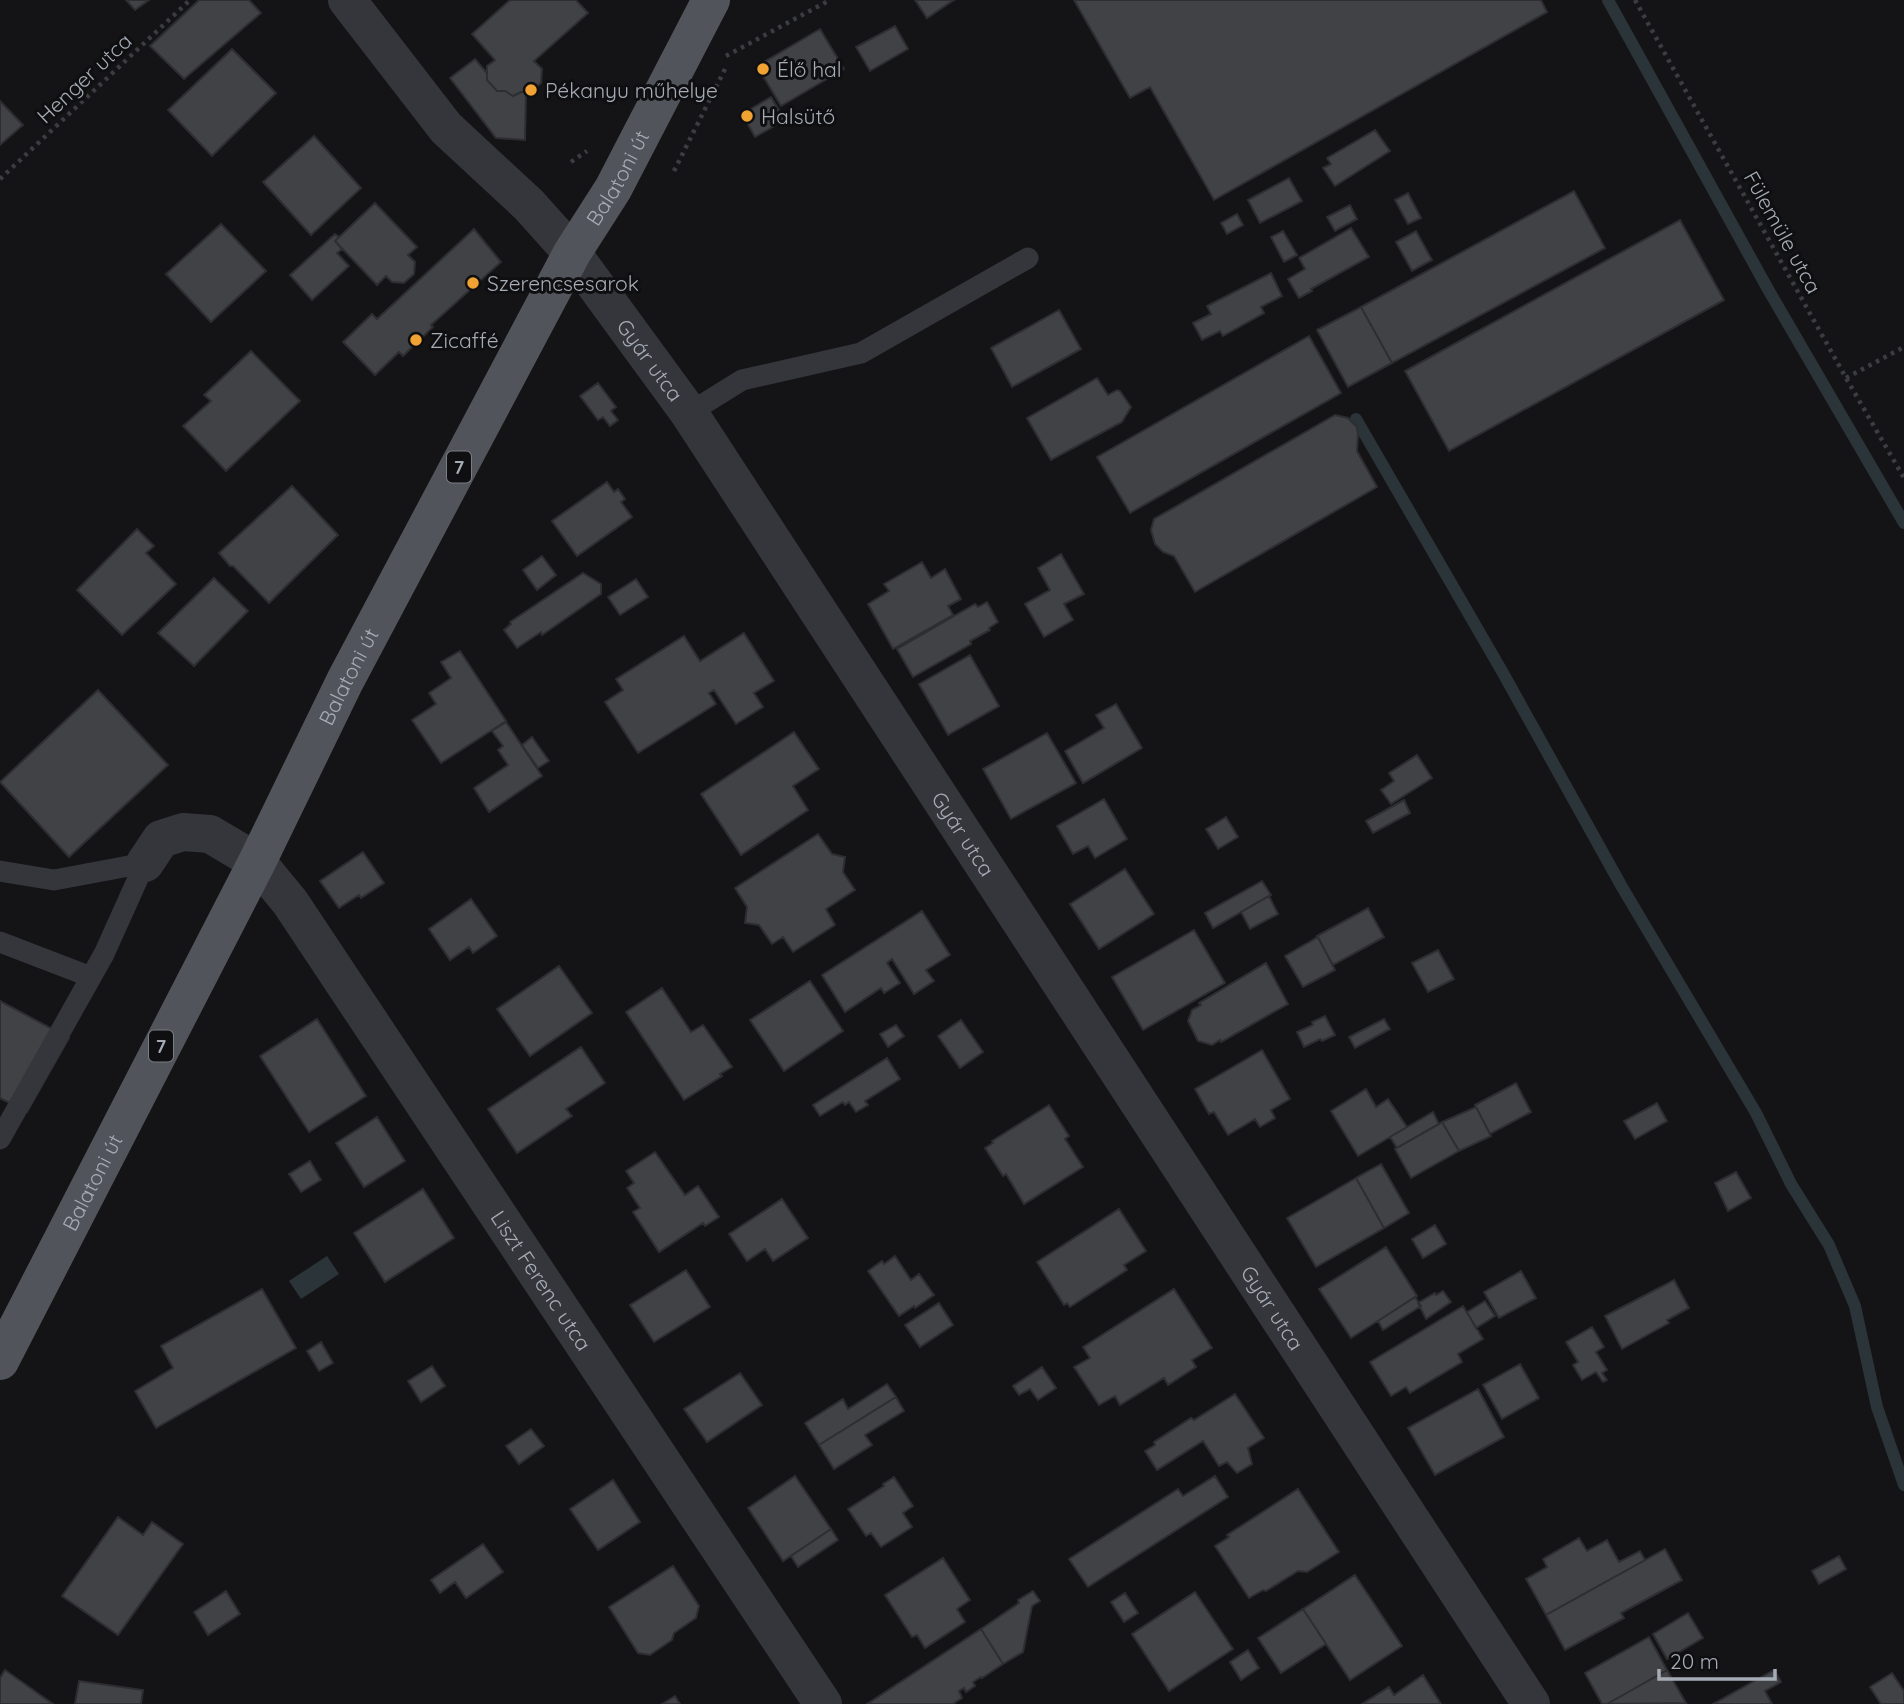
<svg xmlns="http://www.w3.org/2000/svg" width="1904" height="1704" viewBox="0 0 1904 1704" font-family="Quicksand,sans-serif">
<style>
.water{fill:#2a3439}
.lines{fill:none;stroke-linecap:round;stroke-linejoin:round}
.stream{stroke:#2a3439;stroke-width:12}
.building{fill:#404246;stroke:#2e2e32;stroke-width:2}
.path{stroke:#3b3d42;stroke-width:4.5;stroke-dasharray:3.5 5;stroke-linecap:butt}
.lane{stroke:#35363b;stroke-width:21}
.street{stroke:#35363b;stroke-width:38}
.primary{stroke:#51545a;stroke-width:38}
.poi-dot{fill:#f0a232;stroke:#0f0f11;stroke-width:2.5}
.labels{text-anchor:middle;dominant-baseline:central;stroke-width:6;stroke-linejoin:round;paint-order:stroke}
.shield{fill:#0f0f11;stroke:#797d84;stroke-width:2}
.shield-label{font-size:19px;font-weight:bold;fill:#a6acb6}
.poi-label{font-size:21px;fill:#a6acb6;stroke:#0f0f11;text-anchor:start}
.street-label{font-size:21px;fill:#a6acb6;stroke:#0f0f11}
</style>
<rect width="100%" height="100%" fill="#141416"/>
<path class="water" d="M327 1256 339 1274 301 1299 289 1281Z"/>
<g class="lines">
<path class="stream" d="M1608 0 1769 291 1904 523
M1356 419 1503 673 1622 887 1756 1113 1791 1184 1829 1245 1855 1306 1877 1407 1904 1485"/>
</g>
<path class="building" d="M126 0H149L135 10Z
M199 0H249L261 13 184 79 150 46Z
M510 0H576L588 13 534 61 542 69 541 83 531 92H521L513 96 505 91H497L487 80V66L495 60 472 34Z
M915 0H954L927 18Z
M1074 0H1541L1547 12 1214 200 1150 87 1130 98Z
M895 26 908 49 870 71 856 47Z
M820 29 844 69 781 106 757 66Z
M232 49 276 93 212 156 168 110Z
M475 59 487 73V80L497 91H505L513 96 521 92H526L525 140 496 138 450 78Z
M771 97 785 120 755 137 742 114Z
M0 101 23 125 0 145Z
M1375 130 1390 151 1335 186 1323 168 1331 164 1327 158Z
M314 136 361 188 311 235 263 182Z
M1289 178 1302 201 1260 223 1248 200Z
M1574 191 1605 248 1392 363 1361 307Z
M1408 193 1421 218 1408 224 1395 200Z
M375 203 417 247 408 255 415 262 414 274 404 283 392 282 386 276 377 285 335 241Z
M1350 205 1357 219 1335 231 1327 217Z
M1237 214 1243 225 1227 234 1221 223Z
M1680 220 1724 300 1449 451 1405 371Z
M221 224 266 271 211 322 166 274Z
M1351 228 1369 257 1311 289 1312 291 1299 298 1288 279 1305 269 1299 258Z
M474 229 501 262 431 325 433 327 403 356 399 352 375 375 343 342 372 314 377 319Z
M1283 231 1297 255 1284 262 1271 237Z
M1416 231 1432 260 1412 271 1396 242Z
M335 234 339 237 335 241 342 249 337 253 349 266 312 300 290 275Z
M1271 273 1282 296 1261 307 1264 313 1223 336 1220 331 1202 340 1193 323 1211 314 1207 306Z
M1361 307 1392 363 1348 387 1317 330Z
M1059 310 1081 349 1012 387 991 348Z
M1309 336 1341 393 1130 513 1097 457Z
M251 351 300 401 226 471 183 426 211 401 204 395Z
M1097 378 1108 395 1117 390 1120 391 1131 407 1122 422 1051 460 1027 418Z
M598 383 616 407 611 411 618 420 610 426 603 417 598 420 580 396Z
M1335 415 1348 418 1357 427 1358 435 1357 451 1377 487 1195 592 1174 556 1163 552 1155 544 1151 530 1154 519Z
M607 482 614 492 618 489 625 499 621 502 632 517 577 556 552 521Z
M292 486 338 535 269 603 233 566H230L219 553Z
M137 529 154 546 146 553 176 584 122 635 77 590Z
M1061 554 1084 594 1064 604 1073 620 1044 637 1025 604 1050 590 1038 568Z
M542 556 556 575 537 590 523 570Z
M922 562 931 578 945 569 961 599 948 606 953 615 893 649 868 604 889 591 884 584Z
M583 573 601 584V594L542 635 541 632 517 648 504 630 511 624 510 622Z
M214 578 248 611 194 666 158 633Z
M636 579 648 597 620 615 608 597Z
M987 602 998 622 989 628 990 630 970 641 971 644 913 677 897 649 975 604 978 607Z
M744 633 774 681 754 693 763 707 736 724 714 690 709 693 716 704 638 753 605 702 623 690 616 679 684 636 700 661Z
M460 651 506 721 441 763 412 720 436 704 429 693 451 678 441 662Z
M970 655 999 706 948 735 919 684Z
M98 690 168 765 69 857 0 782Z
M1116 704 1142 748 1083 783 1065 751 1104 728 1096 715Z
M506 722 542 776 489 812 474 788 508 765 498 750 503 746 492 731Z
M794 732 819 769 793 786 808 810 741 855 701 794Z
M1047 733 1076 783 1011 819 983 769Z
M532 737 549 761 538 768 522 745Z
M1417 755 1432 778 1391 804 1381 790 1394 781 1389 773Z
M1104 799 1127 839 1095 858 1088 846 1073 854 1057 826Z
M1404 800 1410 813 1373 833 1366 821Z
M1226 817 1238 837 1218 849 1206 829Z
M818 834 832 854 845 857 843 872 855 890 826 909 835 925 793 952 783 937 772 944 759 925 745 923 747 907 735 888Z
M363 852 384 883 361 898 359 895 339 908 320 881Z
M1125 869 1154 914 1099 949 1070 904Z
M1262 881 1271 895 1213 928 1205 913Z
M1269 896 1278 914 1250 929 1241 912Z
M471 899 497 936 473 953 469 947 450 960 429 929Z
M1368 908 1384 937 1333 965 1317 936Z
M922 911 950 955 926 970 934 981 914 994 892 959 887 963 900 983 884 993 881 988 845 1012 822 975Z
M1194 930 1225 983 1143 1030 1112 977Z
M1318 937 1335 970 1303 987 1285 956Z
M1438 950 1454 979 1428 992 1412 963Z
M1266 963 1288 1004 1221 1042 1220 1040 1212 1045 1198 1041 1188 1021 1192 1010 1201 1005 1199 1003Z
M559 966 592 1013 530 1056 497 1009Z
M810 981 843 1031 784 1071 750 1020Z
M662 988 691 1032 703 1025 732 1067 720 1074 722 1076 684 1100 626 1012Z
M0 1001 69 1038 27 1112 0 1098Z
M1325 1016 1335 1035 1322 1041 1320 1039 1304 1047 1297 1032 1313 1025 1312 1022Z
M317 1019 366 1096 309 1132 260 1056Z
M1384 1019 1390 1029 1355 1048 1349 1037Z
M961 1020 983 1052 960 1068 938 1036Z
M896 1025 904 1036 888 1047 880 1034Z
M581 1047 605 1083 566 1109 572 1116 517 1153 488 1109Z
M1262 1050 1290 1099 1271 1110 1275 1118 1260 1127 1255 1119 1228 1135 1214 1112 1209 1114 1195 1089Z
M887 1058 900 1079 865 1101 868 1105 856 1112 849 1102 845 1105 843 1102 820 1116 813 1105Z
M1516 1083 1531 1112 1490 1134 1475 1105Z
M1366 1089 1376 1107 1388 1099 1407 1127 1358 1156 1331 1111Z
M1657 1103 1667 1121 1635 1139 1624 1121Z
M1049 1105 1069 1136 1065 1139 1083 1167 1024 1204 1006 1174 1003 1176 985 1148 993 1143 992 1141Z
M1476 1107 1491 1136 1459 1151 1442 1122Z
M1433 1112 1439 1124 1397 1148 1390 1137Z
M377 1117 405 1161 364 1187 336 1143Z
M1442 1122 1459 1151 1411 1178 1395 1149Z
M655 1152 685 1195 698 1186 719 1217 705 1226 703 1223 659 1252 633 1212 640 1208 627 1188 634 1183 626 1171Z
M310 1161 321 1180 301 1192 289 1174Z
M1381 1164 1409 1213 1384 1228 1356 1178Z
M1736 1172 1751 1198 1728 1211 1715 1183Z
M1356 1178 1384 1228 1316 1267 1287 1218Z
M423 1189 454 1238 385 1282 354 1233Z
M782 1199 808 1238 773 1261 765 1249 747 1261 729 1234Z
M1119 1209 1146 1251 1124 1265 1127 1270 1070 1307 1067 1303 1064 1305 1037 1262Z
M1435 1225 1446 1244 1423 1258 1412 1239Z
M1386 1247 1417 1296 1351 1338 1319 1289Z
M895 1256 911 1280 919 1274 934 1295 915 1308 914 1306 899 1316 868 1271 882 1261 884 1264Z
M686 1270 710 1307 654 1342 630 1305Z
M1521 1271 1536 1298 1499 1318 1484 1292Z
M1674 1280 1689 1308 1667 1320 1669 1323 1622 1349 1605 1316Z
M262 1289 296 1348 156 1428 135 1391 173 1368 161 1346Z
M1174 1289 1212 1348 1192 1360 1196 1367 1168 1385 1164 1378 1120 1405 1115 1396 1099 1405 1074 1367 1090 1358 1083 1347Z
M1443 1291 1451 1302 1426 1319 1418 1303 1435 1293 1436 1295Z
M1415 1297 1421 1306 1383 1330 1378 1321Z
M1485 1301 1495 1316 1476 1328 1467 1312Z
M939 1303 953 1325 920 1347 905 1325Z
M1463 1306 1483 1339 1458 1354 1462 1362 1410 1393 1406 1387 1391 1396 1370 1362Z
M1592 1327 1604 1347 1596 1352 1607 1370 1602 1373 1607 1380 1603 1382 1596 1372 1582 1380 1573 1365 1578 1362 1566 1342Z
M321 1342 333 1363 319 1371 307 1351Z
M1520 1364 1539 1398 1502 1419 1483 1385Z
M432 1366 445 1386 421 1402 408 1381Z
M1042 1367 1056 1388 1038 1400 1030 1389 1019 1395 1013 1386Z
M740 1373 762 1405 707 1442 684 1409Z
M887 1384 896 1397 819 1445 805 1423 843 1399 848 1409Z
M1478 1389 1504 1437 1435 1475 1408 1428Z
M1235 1394 1264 1438 1248 1448 1252 1464 1237 1473 1227 1462 1219 1466 1203 1441 1157 1470 1145 1451 1155 1445 1154 1442 1191 1418 1194 1420Z
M896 1397 904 1411 865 1435 872 1445 834 1469 819 1445Z
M531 1429 544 1446 519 1464 506 1446Z
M795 1476 831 1529 783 1561 748 1508Z
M1215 1476 1228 1497 1088 1587 1069 1559 1178 1489 1183 1496Z
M894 1477 913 1506 903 1513 912 1527 881 1547 871 1533 866 1536 848 1509 884 1486 883 1484Z
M613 1480 640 1522 598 1550 570 1509Z
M1298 1489 1339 1552 1307 1572 1298 1571 1266 1591 1263 1590 1249 1598 1215 1546 1229 1537 1227 1535Z
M118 1517 143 1535 152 1522 183 1544 118 1635 62 1596Z
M831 1529 838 1540 798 1567 791 1556Z
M1579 1538 1587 1551 1607 1540 1619 1562 1640 1551 1645 1560 1546 1615 1526 1579 1547 1567 1543 1559Z
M483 1544 503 1572 466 1598 455 1582 440 1593 431 1580Z
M1665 1549 1682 1580 1621 1613 1624 1618 1565 1650 1546 1615Z
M1839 1556 1846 1569 1819 1584 1812 1571Z
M943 1558 970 1600 957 1609 965 1622 925 1648 917 1635 912 1637 885 1595Z
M673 1566 699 1606 696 1618 674 1633 672 1640 650 1655 638 1653 609 1607Z
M1355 1575 1402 1646 1350 1680 1303 1609Z
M226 1591 240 1614 208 1635 194 1612Z
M1033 1591 1040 1601 1032 1606 1023 1652 1003 1664 981 1629 1019 1603 1018 1600Z
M1195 1592 1233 1649 1169 1691 1132 1634Z
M1125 1593 1138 1613 1124 1622 1111 1602Z
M1303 1609 1326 1644 1281 1673 1258 1638Z
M1688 1613 1703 1638 1667 1659 1653 1634Z
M981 1629 1003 1664 982 1678 981 1677 973 1682 975 1686 966 1692 964 1688 959 1691 962 1698 953 1704H867Z
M1649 1637 1667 1670 1607 1704H1602L1585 1673Z
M1248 1650 1259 1668 1241 1680 1230 1662Z
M5 1670 53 1704H0V1678Z
M1667 1670 1686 1703 1607 1704Z
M1774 1670 1781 1682 1765 1691 1772 1704H1713Z
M1892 1673 1904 1691V1704H1881L1870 1687Z
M1423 1675 1441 1704H1362L1389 1687 1394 1695Z
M79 1681 143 1690 141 1704H75Z
M675 1696 680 1704H662Z"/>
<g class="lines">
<path class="path" d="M1635 0 1846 378 1904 478
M726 56 830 0
M571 162 587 151
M674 171 726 67
M0 179 190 0
M1846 378 1904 347"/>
<path class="lane" d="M689 413 742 380 861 353 1028 258
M0 871 54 880 145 863
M0 942 91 977
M0 1139 104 954 145 863"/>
<g class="street">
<path id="s1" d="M347 0 446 128 529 205 572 253 689 413 1531 1704"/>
<path id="s2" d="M145 863 161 839 183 832 210 834 257 862 290 902 823 1704"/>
</g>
<path class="primary" id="s3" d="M0 1361 257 862 345 681 572 253 613 189 711 0"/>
</g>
<g class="poi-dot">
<circle cx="763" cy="69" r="7"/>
<circle cx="531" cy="90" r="7"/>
<circle cx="747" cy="116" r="7"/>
<circle cx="473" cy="283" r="7"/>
<circle cx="416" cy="340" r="7"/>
</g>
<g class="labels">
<g class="shield">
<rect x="447" y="451.5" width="24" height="31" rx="5"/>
<rect x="149" y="1030.5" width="24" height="31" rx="5"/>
</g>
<g class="shield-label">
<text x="459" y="467">7</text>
<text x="161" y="1046">7</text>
</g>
<g class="poi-label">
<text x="777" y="69">Élő hal</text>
<text x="545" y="90">Pékanyu műhelye</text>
<text x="761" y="116">Halsütő</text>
<text x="487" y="283">Szerencsesarok</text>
<text x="430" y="340">Zicaffé</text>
</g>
<g class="street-label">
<text transform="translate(84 78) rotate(-43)">Henger utca</text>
<text stroke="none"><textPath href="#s3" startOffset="1335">Balatoni út</textPath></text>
<text transform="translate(1783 232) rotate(61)">Fülemüle utca</text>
<text stroke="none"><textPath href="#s1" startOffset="472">Gyár utca</textPath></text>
<text stroke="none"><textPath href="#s3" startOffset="768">Balatoni út</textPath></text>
<text stroke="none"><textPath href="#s1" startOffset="1040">Gyár utca</textPath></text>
<text stroke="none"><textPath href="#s3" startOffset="201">Balatoni út</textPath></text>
<text stroke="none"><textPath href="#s2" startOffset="640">Liszt Ferenc utca</textPath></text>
<text stroke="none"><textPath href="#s1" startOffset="1606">Gyár utca</textPath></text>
</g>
</g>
<path d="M1659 1669v10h116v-10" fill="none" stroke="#a6acb6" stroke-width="3.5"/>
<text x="1670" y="1669" font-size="21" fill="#a6acb6" stroke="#0f0f11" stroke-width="5" paint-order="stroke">20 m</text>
</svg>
